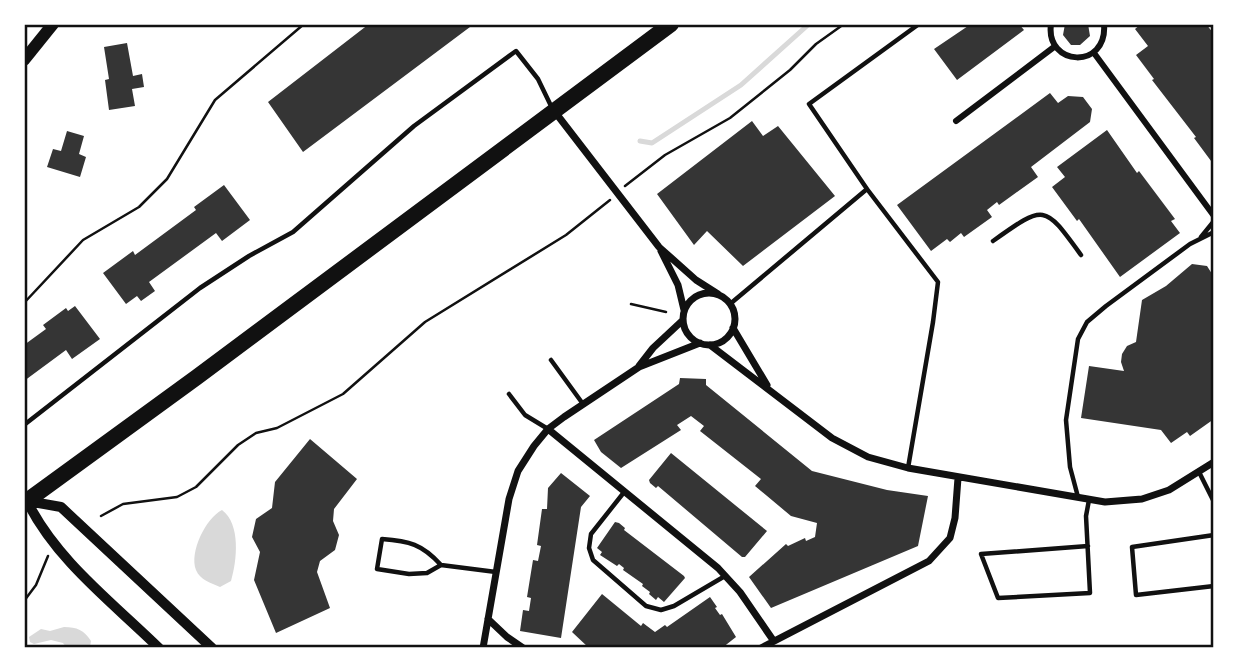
<svg xmlns="http://www.w3.org/2000/svg" width="1238" height="672" viewBox="0 0 1238 672" font-family="Roboto,sans-serif">
<style>
.water{fill:#d9d9d9}
.lines{fill:none;stroke-linecap:round;stroke-linejoin:round}
.stream{stroke:#d9d9d9;stroke-width:5}
.building{fill:#353535}
.path{stroke:#111;stroke-width:2.5}
.service{stroke:#111;stroke-width:4.5}
.pedestrian{stroke:#111;stroke-width:6}
.minor{stroke:#111;stroke-width:7}
.tertiary{stroke:#111;stroke-width:10}
.secondary{stroke:#111;stroke-width:12}
.trunk{stroke:#111;stroke-width:16}
.neatline{fill:none;stroke:#111;stroke-width:2.5}
</style>
<rect width="100%" height="100%" fill="#fff"/>
<path class="water" d="M222 510C241 524 237 561 231 581L220 587C211 583 200 580 196 570 189 552 206 518 222 510Z
M64 627C77 627 84 630 91 641L90 647H66L63 643 51 640 34 644 30 642 29 637 41 629 50 631Z"/>
<g class="lines">
<path class="stream" d="M640 141 652 143 741 85 809 24"/>
</g>
<path class="building" d="M369 24H474L303 152 268 102Z
M971 24H1019L1024 30 957 80 934 49Z
M1065 24H1088L1090 36 1080 45H1071L1063 35Z
M1141 24H1206L1214 34V165L1194 138 1196 137 1152 80 1154 79 1136 55 1148 46 1135 29Z
M127 43 133 76 142 74 144 87 132 89 135 106 109 110 105 80 109 79 104 47Z
M1050 93 1058 103 1068 96 1083 97 1092 109 1090 122 1031 167 1038 177 999 205 997 202 987 210 992 217 964 237 961 233 950 242 947 239 931 251 897 205Z
M752 121 763 136 778 126 835 196 743 266 707 231 694 245 657 194Z
M1107 130 1137 173 1139 171 1175 219 1171 221 1180 233 1120 277 1079 219 1077 221 1052 187 1065 177 1057 167Z
M67 131 84 136 79 154 86 157 80 177 47 167 53 149 61 151Z
M224 185 250 220 222 241 216 233 149 282 155 291 141 301 137 296 126 304 103 273 133 251 135 255 196 210 194 207Z
M1192 264 1207 266 1214 277V419L1190 436 1187 432 1171 443 1161 430 1081 418 1089 366 1124 371 1121 362 1122 354 1127 346 1136 342 1142 300 1166 286Z
M75 306 100 339 72 359 66 350 24 381V345L46 329 43 325 66 308 68 311Z
M680 378 706 379V385L812 471 887 490 928 496 918 546 771 608 749 577 786 544 788 546 805 538 806 541 815 537 817 523 791 516 755 486 761 479 700 431 704 426 691 416 677 425 681 430 621 468 601 452 594 440 679 384Z
M310 439 357 479 334 509 333 521 339 535 335 550 320 561 317 572 330 608 276 633 254 580 260 552 252 537 256 519 272 508 275 482Z
M671 453 767 531 745 557H742L658 486 656 488 650 483 649 480Z
M561 473 590 496 581 507 561 638 520 631 523 610 529 611 531 598 527 597 533 560 538 561 541 546 537 545 542 509H547L548 488Z
M615 522 619 523 625 528 624 530 684 576 685 578 664 602 658 597 656 600 649 594 650 592 642 586 643 584 623 570 624 568 619 564 617 566 600 555 602 552 597 548Z
M602 594 641 626 643 623 655 632 665 625 667 627 710 597 717 607 715 608 720 615 722 614 736 637 722 648H589L572 632Z"/>
<g class="lines">
<path class="path" d="M625 186 665 155 730 118 790 70 816 44 844 24
M24 303 83 240 139 207 167 179 215 100 304 24
M631 304 666 312
M101 516 123 504 177 497 196 487 238 445 256 433 277 428 343 394 425 322 566 235 610 200
M24 601 36 585 48 556"/>
<path class="service" d="M1201 237 1214 221
M993 241C1045 204 1044 204 1081 255
M730 304 867 189
M551 360 583 404
M509 394 525 415 548 429
M24 425 200 288 249 256 293 232 414 126 516 51 538 79 552 108
M908 468 933 322 938 282 867 189 809 104 919 24
M1199 472 1214 502
M625 491 591 534 589 548 593 560 646 606 661 610 674 606 725 576
M1078 497 1070 467 1066 420 1078 339 1087 322 1106 306 1190 244 1214 232
M1214 535 1132 547 1136 595 1214 586
M1088 546 981 554 998 598 1090 593 1086 516 1089 500
M441 565C422 544 409 541 382 539L377 569 409 574 427 573 441 565 496 572"/>
<path class="pedestrian" d="M1051 24C1045 67 1108 70 1104 24
M1094 53 1214 216
M956 121 1054 47"/>
<path class="minor" d="M555 112 659 247 696 280 718 294
M661 251 678 285 684 310
M683 319a26 26 0 1 1 52 0a26 26 0 1 1-52 0Z
M733 328 767 385
M710 345 832 438 868 457 908 468 1105 502 1142 499 1169 490 1214 462
M639 366 653 348 683 320
M548 429 718 568 740 592 773 640
M488 619 507 637 523 648
M483 648 509 499 518 471 534 446 548 429 564 417 639 367 700 343
M761 648 929 561 950 538 955 518 958 478"/>
<path class="tertiary" d="M27 501 61 507 212 648
M27 501C56 560 112 602 159 648"/>
<path class="secondary" d="M24 60 53 24"/>
<path class="trunk" d="M24 503 197 377 671 24"/>
</g>
<rect width="1238" height="672" fill="none" stroke="#ffffff" stroke-width="52"/>
<rect x="26" y="26" width="1186" height="620" class="neatline"/>
</svg>
